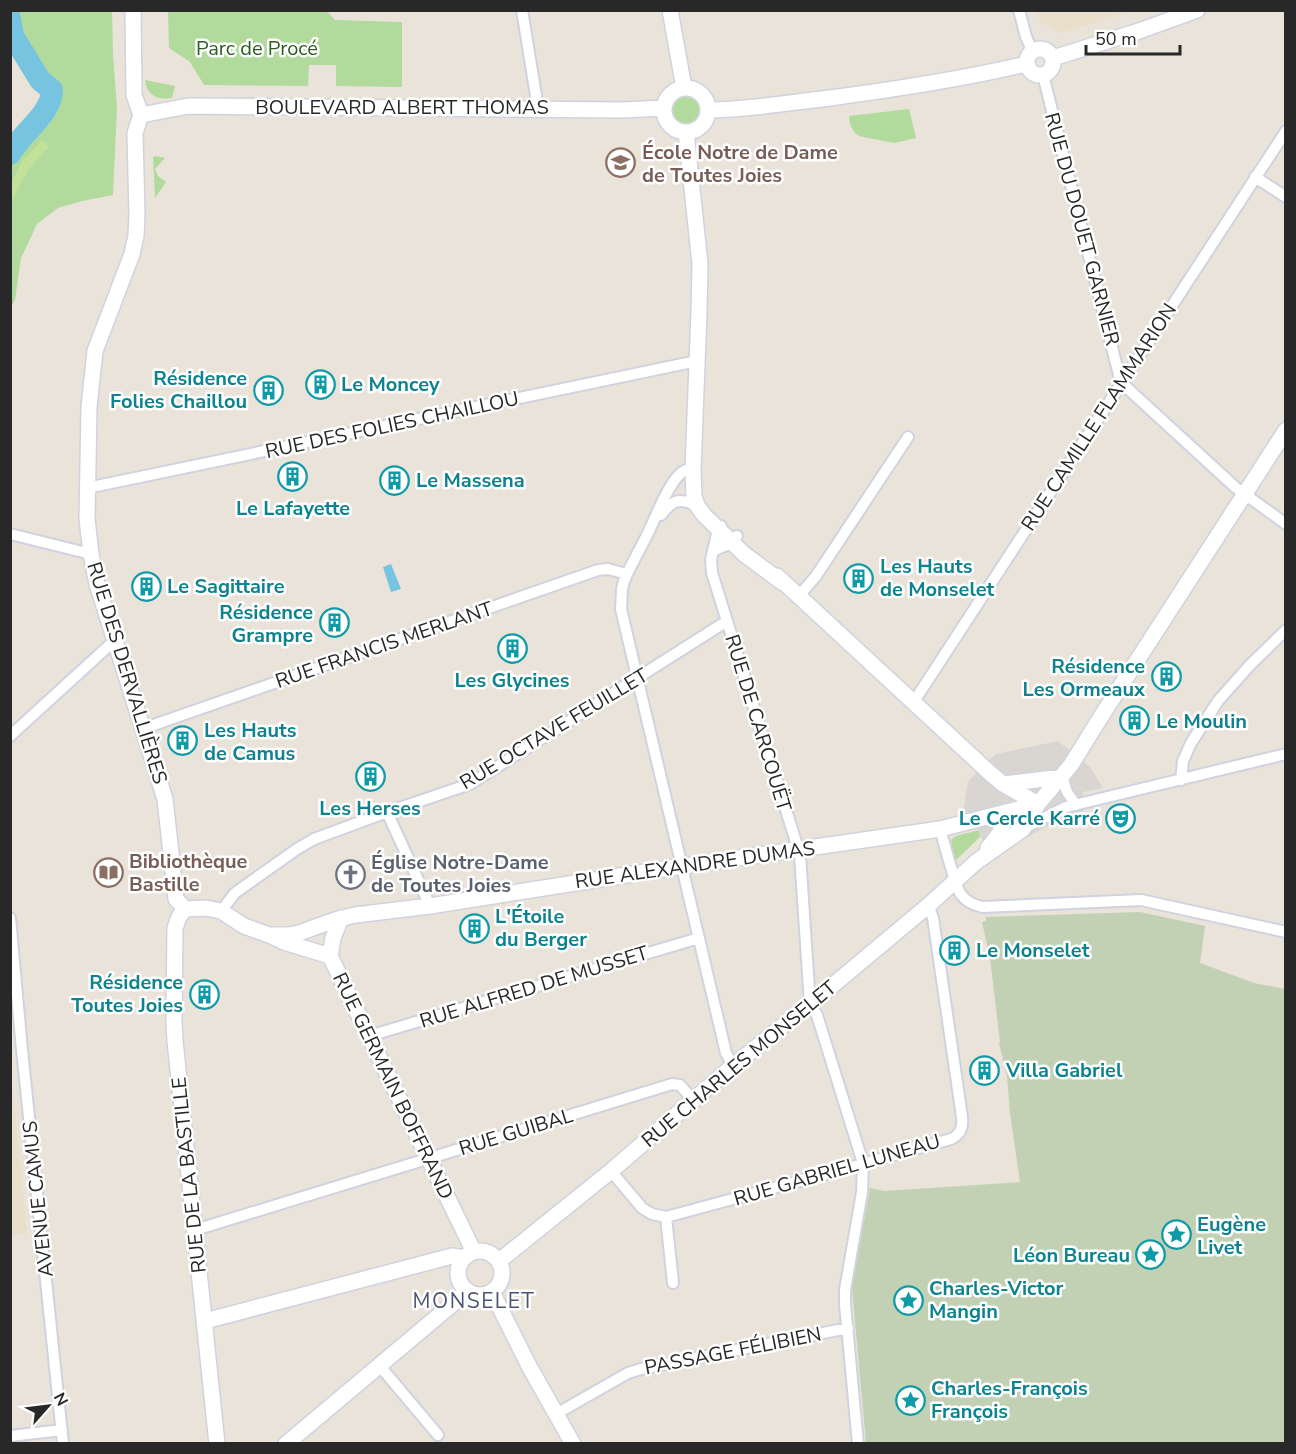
<svg xmlns="http://www.w3.org/2000/svg" width="1296" height="1454" viewBox="0 0 1296 1454" font-family="'Nunito Sans',sans-serif">
<style>
.education{fill:#e9dfcb}
.green{fill:#b1da9c}
.cemetery{fill:#c2d1b3}
.pitch{fill:#c2e199}
.plaza{fill:#d9d6d1}
.water{fill:#77c4e1}
.lines{fill:none;stroke-linecap:round;stroke-linejoin:round}
.river{stroke:#77c4e1;stroke-width:22}
.street-casing{stroke:#d0d3df;stroke-width:14}
.secondary-casing{stroke:#d0d3df;stroke-width:18}
.street{stroke:#fff;stroke-width:10}
.secondary{stroke:#fff;stroke-width:15}
.labels{text-anchor:middle;dominant-baseline:central;stroke-width:5;stroke-linejoin:round;paint-order:stroke}
.park-label{font-size:20px;fill:#2c5c20;stroke:#fff}
.street-label{font-size:20px;fill:#282828;stroke:#fff}
.education-label{font-size:20px;font-weight:bold;fill:#785e54;stroke:#fff;text-anchor:start}
.culture-label{font-size:20px;font-weight:bold;fill:#0d838f;stroke:#fff;text-anchor:start}
.worship-label{font-size:20px;font-weight:bold;fill:#5b616d;stroke:#fff;text-anchor:start}
.neighbourhood-label{font-size:21px;letter-spacing:1.5px;fill:#4d5473;stroke:#fff}
</style>
<rect width="100%" height="100%" fill="#e9e3da"/>
<path class="education" d="M1037 11V10L1133 11 1061 33 1040 21Z
M11 1070 27 1234 11 1235H10Z"/>
<path class="green" d="M13 11H112L113 55 117 108 113 195 82 201 58 208 37 224 21 258 15 300 11 307V163C24 137 49 119 61 92L43 77 19 37Z
M168 11H327L335 20 402 22V87L336 86V65H309L308 86 204 85 190 62 169 48Z
M145 80 175 86 172 98C157 100 147 96 145 80Z
M673 110a13 13 0 1 1 26 0a13 13 0 1 1-26 0Z
M909 109 916 138 894 143 859 136C851 131 850 124 849 116Z
M156 156 165 158 155 169 158 176 166 182 155 198 153 157Z
M979 830 981 835 980 837 955 861 951 840 956 836Z"/>
<path class="cemetery" d="M1140 912 1205 926 1200 963 1254 983 1285 989V1443H866L852 1288 870 1188 884 1191 1020 1182 1010 1113 1007 1076 999 1043 1000 1042 990 958 982 922 986 921V917Z"/>
<path class="pitch" d="M42 140 49 147 29 169 11 202V183L23 160Z"/>
<path class="plaza" d="M1058 741 1090 767 1103 788 1083 792 1084 811 1060 819 1022 840 995 860 980 836 977 826 963 812 968 781 996 754Z"/>
<path class="water" d="M391 564 401 589 391 592 383 567Z"/>
<g class="lines">
<path class="river" d="M10 18 13 36 40 80 52 90C52 114 21 133 10 154"/>
<defs>
<path id="street" d="M522 10 538 108
M1019 10 1026 37 1032 50
M1043 75 1119 375 1126 387 1235 487 1286 524
M1255 177 1286 197
M693 469C687 469 684 470 680 474 667 487 657 514 649 531 641 548 631 564 624 581L622 589 621 609 726 1053 733 1066
M87 488 697 361
M661 515C673 499 681 497 698 507
M721 526 718 529 711 560 712 573 800 855 810 1004 817 1015 863 1163 862 1192 845 1290V1304L858 1444
M10 534 91 554
M714 550 727 545 737 536
M798 597 816 576 908 437
M913 703 1286 131
M142 729 598 570 608 569 627 574
M10 736 114 641
M1062 777 1067 792 1076 805
M1181 780 1183 761 1191 743 1218 701 1250 665 1286 630
M387 812 430 906
M1024 828 1066 807 1286 754
M940 829C944 842 947 855 951 867 957 888 958 901 982 907L1141 900 1286 932
M221 911 235 893 242 888 297 849 314 839 379 815 470 784 727 621
M10 918 22 1050 63 1444
M369 1036 699 938
M611 1171 642 1208 652 1214 666 1217 848 1168 951 1139C961 1134 963 1128 962 1117L933 918 928 905
M666 1217 673 1283
M195 1230 672 1084 680 1085 693 1100
M379 1365 438 1435
M556 1414 628 1373 641 1369 848 1328
M10 1436 62 1430"/>
<path id="secondary" d="M133 10 134 95 141 115 135 133 137 215 136 236 132 254 95 351 89 407 87 519 91 554 97 584 165 799 176 899 185 909
M670 10 684 88
M1027 62a13 13 0 1 1 26 0a13 13 0 1 1-26 0Z
M1053 58 1139 31 1197 10
M664 110a22 22 0 1 1 44 0a22 22 0 1 1-44 0Z
M708 110C746 110 785 103 822 99 891 90 959 80 1026 64
M141 115 188 106 623 110 664 108
M686 132 700 264 699 312 693 469 694 497 698 507 704 515 744 554 783 583
M777 576 991 774 1003 784 1038 804
M1003 784 1062 777
M988 848 999 834 1008 812
M185 909 179 917 175 928 174 1022 175 1041 217 1444
M185 909 206 908 221 911 244 926 269 935 284 942 330 956
M341 918 333 938 330 956 474 1252
M269 935H289L299 933 335 920 355 915 430 906 683 866 940 829 1038 804
M458 1273a22 22 0 1 1 44 0a22 22 0 1 1-44 0Z
M499 1261 611 1171 733 1066 826 991 930 904 976 862 1023 829 1038 804 1071 765 1102 715 1286 430
M492 1292 529 1366 573 1444
M205 1321 452 1256 464 1258
M286 1444 468 1291"/>
</defs>
<use href="#street" class="street-casing"/>
<use href="#secondary" class="secondary-casing"/>
<use href="#street" class="street"/>
<use href="#secondary" class="secondary"/>
</g>
<defs>
<symbol id="school-ring" viewBox="-11 -11 22 22"><circle r="9.5" fill="#fff" stroke="#8d6e63" stroke-width="1.5"/><path d="M0-5L7-2L0 1L-7-2ZM-4 1L0 2.5L4 1V4Q0 6-4 4Z" fill="#8d6e63"/></symbol>
<symbol id="building-ring" viewBox="-11 -11 22 22"><circle r="9.5" fill="#fff" stroke="#0f9aa8" stroke-width="1.5"/><path d="M-4-6H4V6H1V3H-1V6H-4ZM-2.5-4.3h1.7v1.8h-1.7ZM.8-4.3h1.7v1.8H.8ZM-2.5-1h1.7V.8h-1.7ZM.8-1h1.7V.8H.8Z" fill="#0f9aa8"/></symbol>
<symbol id="theatre-ring" viewBox="-11 -11 22 22"><circle r="9.5" fill="#fff" stroke="#0f9aa8" stroke-width="1.5"/><path d="M-5-5.5Q0-4 5-5.5V0Q5 5 0 6Q-5 5-5 0ZM-3.3-2.5H-1v1.5H-3.3ZM1-2.5H3.3v1.5H1ZM-2.8 1Q0 5.5 2.8 1Z" fill="#0f9aa8"/></symbol>
<symbol id="library-ring" viewBox="-11 -11 22 22"><circle r="9.5" fill="#fff" stroke="#8d6e63" stroke-width="1.5"/><path d="M-6-4Q-3-5.5-.7-3.5V5Q-3 3-6 4ZM6-4Q3-5.5 .7-3.5V5Q3 3 6 4Z" fill="#8d6e63"/></symbol>
<symbol id="church-ring" viewBox="-11 -11 22 22"><circle r="9.5" fill="#fff" stroke="#6b7280" stroke-width="1.5"/><path d="M-1.2-6h2.4v3.5h3.3v2.4h-3.3V6h-2.4V-.1h-3.3v-2.4h3.3Z" fill="#6b7280"/></symbol>
<symbol id="sight-ring" viewBox="-11 -11 22 22"><circle r="9.5" fill="#fff" stroke="#0f9aa8" stroke-width="1.5"/><path d="M0-6L1.8-2.2L6-1.7L2.9 1.2L3.7 5.4L0 3.3L-3.7 5.4L-2.9 1.2L-6-1.7L-1.8-2.2Z" fill="#0f9aa8"/></symbol>
</defs>
<g fill-rule="evenodd">
<use href="#school-ring" x="604" y="146" width="33" height="33"/>
<use href="#building-ring" x="304" y="368" width="33" height="33"/>
<use href="#building-ring" x="252" y="374" width="33" height="33"/>
<use href="#building-ring" x="276" y="460" width="33" height="33"/>
<use href="#building-ring" x="378" y="464" width="33" height="33"/>
<use href="#building-ring" x="842" y="562" width="33" height="33"/>
<use href="#building-ring" x="130" y="570" width="33" height="33"/>
<use href="#building-ring" x="318" y="606" width="33" height="33"/>
<use href="#building-ring" x="496" y="632" width="33" height="33"/>
<use href="#building-ring" x="1150" y="660" width="33" height="33"/>
<use href="#building-ring" x="1118" y="704" width="33" height="33"/>
<use href="#building-ring" x="166" y="724" width="33" height="33"/>
<use href="#building-ring" x="354" y="760" width="33" height="33"/>
<use href="#theatre-ring" x="1104" y="802" width="33" height="33"/>
<use href="#library-ring" x="92" y="856" width="33" height="33"/>
<use href="#church-ring" x="334" y="858" width="33" height="33"/>
<use href="#building-ring" x="458" y="912" width="33" height="33"/>
<use href="#building-ring" x="938" y="934" width="33" height="33"/>
<use href="#building-ring" x="188" y="978" width="33" height="33"/>
<use href="#building-ring" x="968" y="1054" width="33" height="33"/>
<use href="#sight-ring" x="1160" y="1218" width="33" height="33"/>
<use href="#sight-ring" x="1134" y="1238" width="33" height="33"/>
<use href="#sight-ring" x="892" y="1284" width="33" height="33"/>
<use href="#sight-ring" x="894" y="1384" width="33" height="33"/>
</g>
<g class="labels">
<g class="park-label">
<text x="257" y="48">Parc de Procé</text>
</g>
<g class="street-label">
<text x="402" y="107">BOULEVARD ALBERT THOMAS</text>
<text transform="translate(1082 229) rotate(75)">RUE DU DOUET GARNIER</text>
<text transform="translate(1099 417) rotate(-57)">RUE CAMILLE FLAMMARION</text>
<text transform="translate(392 425) rotate(-12)">RUE DES FOLIES CHAILLOU</text>
<text transform="translate(384 645) rotate(-19)">RUE FRANCIS MERLANT</text>
<text transform="translate(127 673) rotate(73)">RUE DES DERVALLIÈRES</text>
<text transform="translate(758 723) rotate(73)">RUE DE CARCOUËT</text>
<text transform="translate(554 729) rotate(-31)">RUE OCTAVE FEUILLET</text>
<text transform="translate(695 865) rotate(-8)">RUE ALEXANDRE DUMAS</text>
<text transform="translate(534 987) rotate(-17)">RUE ALFRED DE MUSSET</text>
<text transform="translate(739 1064) rotate(-40)">RUE CHARLES MONSELET</text>
<text transform="translate(393 1086) rotate(64)">RUE GERMAIN BOFFRAND</text>
<text transform="translate(516 1132) rotate(-17)">RUE GUIBAL</text>
<text transform="translate(837 1170) rotate(-16)">RUE GABRIEL LUNEAU</text>
<text transform="translate(189 1175) rotate(-96)">RUE DE LA BASTILLE</text>
<text transform="translate(38 1199) rotate(-96)">AVENUE CAMUS</text>
<text transform="translate(733 1351) rotate(-11)">PASSAGE FÉLIBIEN</text>
</g>
<g class="education-label">
<text x="642" y="152">École Notre de Dame<tspan x="642" dy="23">de Toutes Joies</tspan></text>
<text x="129" y="861">Bibliothèque<tspan x="129" dy="23">Bastille</tspan></text>
</g>
<g class="culture-label">
<text x="247" y="378" text-anchor="end">Résidence<tspan x="247" dy="23">Folies Chaillou</tspan></text>
<text x="341" y="384">Le Moncey</text>
<text x="416" y="480">Le Massena</text>
<text x="293" y="508" text-anchor="middle">Le Lafayette</text>
<text x="880" y="566">Les Hauts<tspan x="880" dy="23">de Monselet</tspan></text>
<text x="167" y="586">Le Sagittaire</text>
<text x="313" y="612" text-anchor="end">Résidence<tspan x="313" dy="23">Grampre</tspan></text>
<text x="1145" y="666" text-anchor="end">Résidence<tspan x="1145" dy="23">Les Ormeaux</tspan></text>
<text x="512" y="680" text-anchor="middle">Les Glycines</text>
<text x="1156" y="721">Le Moulin</text>
<text x="204" y="730">Les Hauts<tspan x="204" dy="23">de Camus</tspan></text>
<text x="370" y="808" text-anchor="middle">Les Herses</text>
<text x="1100" y="818" text-anchor="end">Le Cercle Karré</text>
<text x="495" y="916">L'Étoile<tspan x="495" dy="23">du Berger</tspan></text>
<text x="976" y="950">Le Monselet</text>
<text x="183" y="982" text-anchor="end">Résidence<tspan x="183" dy="23">Toutes Joies</tspan></text>
<text x="1006" y="1070">Villa Gabriel</text>
<text x="1197" y="1224">Eugène<tspan x="1197" dy="23">Livet</tspan></text>
<text x="1130" y="1255" text-anchor="end">Léon Bureau</text>
<text x="929" y="1288">Charles-Victor<tspan x="929" dy="23">Mangin</tspan></text>
<text x="931" y="1388">Charles-François<tspan x="931" dy="23">François</tspan></text>
</g>
<g class="worship-label">
<text x="371" y="862">Église Notre-Dame<tspan x="371" dy="23">de Toutes Joies</tspan></text>
</g>
<g class="neighbourhood-label">
<text x="474" y="1301">MONSELET</text>
</g>
</g>
<rect width="1296" height="1454" fill="none" stroke="#282828" stroke-width="24"/>
<g transform="translate(48 1406) rotate(62)" stroke="#ffffff" stroke-width="4.5" paint-order="stroke">
<path d="M0-4.5L10 22L0 15L-10 22Z" fill="#282828"/>
<text y="-9" font-size="16" font-weight="bold" text-anchor="middle" fill="#282828">N</text>
</g>
<path d="M1086 45v9h94v-9" fill="none" stroke="#282828" stroke-width="3"/>
<text x="1095" y="45" font-size="18" fill="#282828" stroke="#ffffff" stroke-width="4.5" paint-order="stroke">50 m</text>
</svg>
